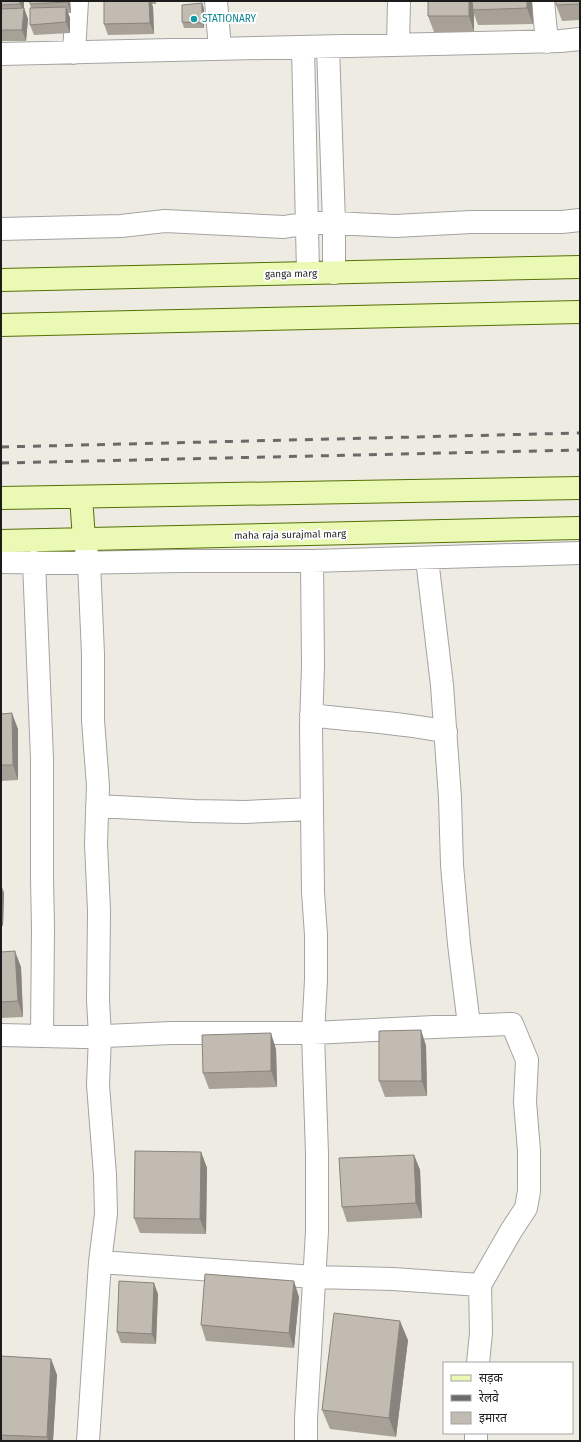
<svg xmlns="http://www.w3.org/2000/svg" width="581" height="1442" viewBox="0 0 581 1442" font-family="'Fira Sans','Noto Sans Devanagari',sans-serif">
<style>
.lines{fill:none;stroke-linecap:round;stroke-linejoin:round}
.street-casing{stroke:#a3a3a3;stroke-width:24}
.secondary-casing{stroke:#547105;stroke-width:24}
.street{stroke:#fff;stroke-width:22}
.secondary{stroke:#eaf9b4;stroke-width:22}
.rail{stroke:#6a6a6a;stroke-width:3;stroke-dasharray:8 8;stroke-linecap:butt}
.wall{fill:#a7a198}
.shaded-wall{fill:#88837c}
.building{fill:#c2bbb1;stroke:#88837c}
.culture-dot{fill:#0f9aa8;stroke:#fff;stroke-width:1.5}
.labels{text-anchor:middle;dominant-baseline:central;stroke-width:4;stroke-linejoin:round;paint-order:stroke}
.culture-label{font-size:10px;fill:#0d838f;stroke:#fff;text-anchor:start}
.street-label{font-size:10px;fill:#1c1c1c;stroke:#fff}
</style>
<rect width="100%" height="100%" fill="#eeece2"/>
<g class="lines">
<defs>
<path id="street" d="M216 1 220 49
M543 1 547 42
M398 45 399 1
M303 47 308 273
M328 47 334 223V273
M74 53 77 1
M1 54 561 41 580 39
M1 229 121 226 165 221 284 227 308 223H334L395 226 471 222H562L580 220
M84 539 89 563 93 654V720L98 786 96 843 99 911 98 1000 100 1036 98 1085 105 1175 106 1214 100 1262
M427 559 442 685 450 798 452 865 459 944 469 1025
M1 562 73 563 180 561H312L580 553
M34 562 42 759V879L43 928 42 1036
M311 715C356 721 402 722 446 732
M97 806 194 811 245 812 312 809
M1 1035 84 1037 171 1033H313L434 1027 512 1024 527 1060 525 1102 529 1151V1191L526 1208 511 1231 480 1285
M476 1433V1441
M88 1441 100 1262 314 1277 393 1279 480 1285 481 1333 478 1363
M306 1441V1419L317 1231V1154L313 1033 316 980V935L313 892 311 726 313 666 312 561"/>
<path id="secondary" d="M1 280 580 267
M1 325 580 312
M81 497 84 539
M1 498 580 488
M1 541 580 528"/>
</defs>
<use href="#street" class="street-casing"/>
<use href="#secondary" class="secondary-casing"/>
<use href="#street" class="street"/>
<use href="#secondary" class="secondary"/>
<path class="rail" d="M1 447 580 433
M1 463 580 450"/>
</g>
<path class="wall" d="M1 1H24V8L28 19 26 41H1Z
M70 1 71 13H68L70 18V33L34 35 30 25 31 8 30 4Z
M104 1H156V4H152L153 7 154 34 108 35 104 24Z
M163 1H185L164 2Z
M428 1H532L533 24 478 25 474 14V32H434L428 16Z
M580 1V20L562 21 556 5Z
M202 3 204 9V28H184L182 22Z
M1 714 18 729V780L1 781Z
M1 885 4 893 3 926H1Z
M1 952 21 967 23 1017 1 1018Z
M421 1030 426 1046 427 1096 385 1097 379 1081Z
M276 1049 277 1087 209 1089 203 1073Z
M201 1152 207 1168 206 1234 140 1233 134 1218Z
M414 1155 420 1170 422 1218 347 1222 342 1207Z
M158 1294 156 1344 121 1343 117 1332Z
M299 1297 294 1348 206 1341 201 1325Z
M408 1340 396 1437 330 1429 322 1410Z
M1 1356 51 1359 57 1375 53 1441H1Z"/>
<path class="shaded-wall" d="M20 1H24V9V8L28 19 26 41 22 30 24 13 20 4Z
M67 1H70L71 13Z
M149 1H151L153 7 154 34 150 23Z
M469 1H474L473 10 474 14V32L469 16Z
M527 1H532L533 24 527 8Z
M202 3 204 9V28L202 23Z
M66 7 70 18V33L66 22Z
M12 713 18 729V780L13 765Z
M1 885 4 893 3 926 1 921Z
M15 951 21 967 23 1017 18 1001Z
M421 1030 426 1046 427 1096 422 1081Z
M271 1033 276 1049 277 1087 271 1071Z
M201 1152 207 1168 206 1234 200 1219Z
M414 1155 420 1170 422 1218 416 1203Z
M294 1281 299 1297 294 1348 289 1333Z
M154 1283 158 1294 156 1344 152 1334Z
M400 1321 408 1340 396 1437 389 1418Z
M51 1359 57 1375 53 1441H48L47 1437Z"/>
<path class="building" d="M1 1H20V4L1 5Z
M30 1H67V2L30 4Z
M104 1H149L150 23 104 24Z
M428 1H469V16H428Z
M472 1H527V8L473 10Z
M556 1H580V4L556 5Z
M202 3V23L182 22V5Z
M66 7V22L30 25V8Z
M24 8 22 30H1V9Z
M12 713 13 765H1V714Z
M15 951 18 1001 1 1002V952Z
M421 1030 422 1081H379V1031Z
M271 1033V1071L203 1073 202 1035Z
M135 1151 201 1152 200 1219 134 1218Z
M414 1155 416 1203 342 1207 339 1158Z
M205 1274 294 1281 289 1333 201 1325Z
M119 1281 154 1283 152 1334 117 1332Z
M334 1313 400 1321 389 1418 322 1410Z
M1 1356 51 1359 47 1437 1 1435Z"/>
<circle class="culture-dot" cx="194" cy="19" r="4"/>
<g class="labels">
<g class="culture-label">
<text x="202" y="19">STATIONARY</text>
</g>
<g class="street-label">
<text transform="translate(291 274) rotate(-1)">ganga marg</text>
<text transform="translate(290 535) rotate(-1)">maha raja surajmal marg</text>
</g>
</g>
<rect width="581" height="1442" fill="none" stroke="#1c1c1c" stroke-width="4"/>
<rect x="443" y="1362" width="130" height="72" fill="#ffffff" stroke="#a4a4a4"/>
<rect x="451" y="1375" width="20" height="6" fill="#eaf9b4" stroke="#a4a4a4"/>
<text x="479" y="1382" font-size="12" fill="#1c1c1c">सड़क</text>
<rect x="451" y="1395" width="20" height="6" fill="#6a6a6a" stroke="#a4a4a4"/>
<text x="479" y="1402" font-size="12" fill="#1c1c1c">रेलवे</text>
<rect x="451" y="1412" width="20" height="12" fill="#c2bbb1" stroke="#a4a4a4"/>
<text x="479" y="1422" font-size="12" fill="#1c1c1c">इमारत</text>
</svg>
